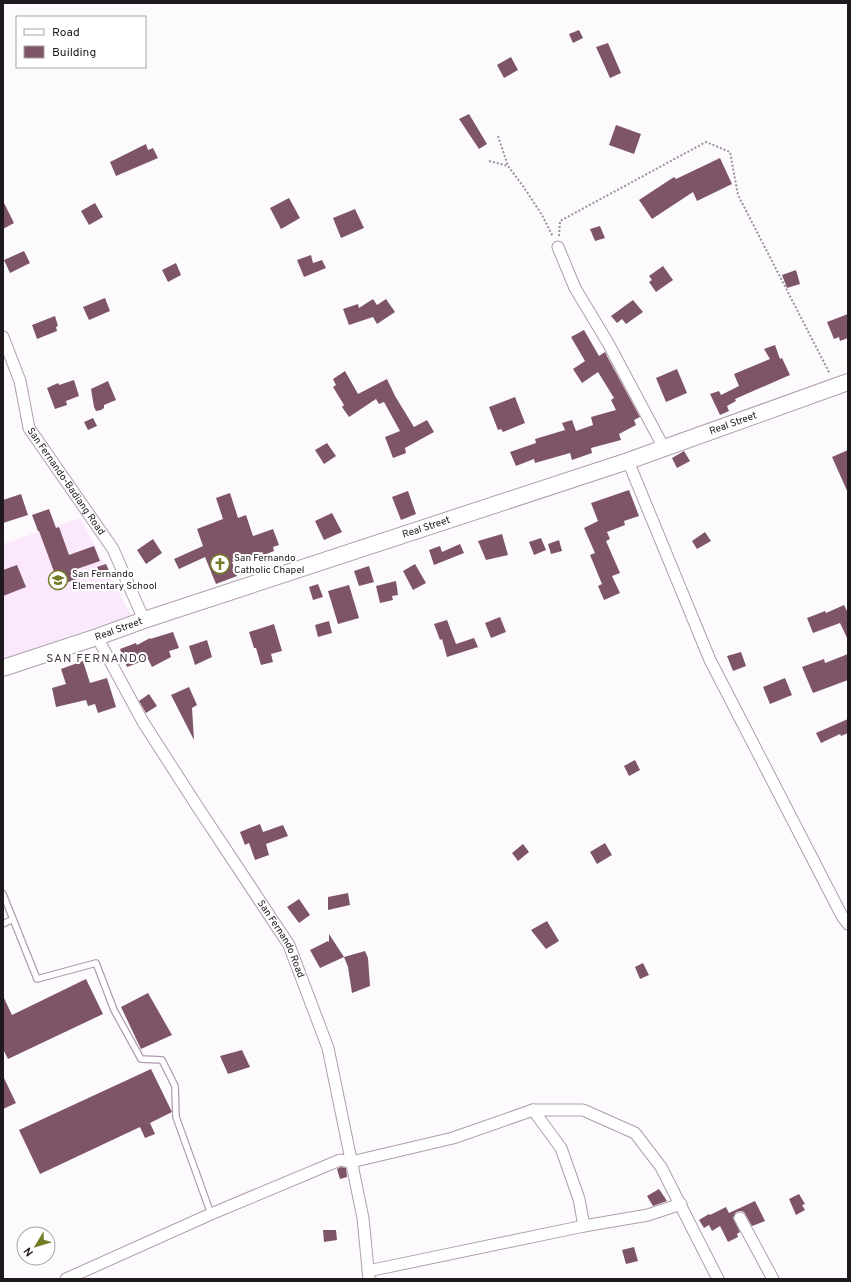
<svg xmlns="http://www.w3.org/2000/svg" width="851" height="1282" viewBox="0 0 851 1282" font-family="Overpass,sans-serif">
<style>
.built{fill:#fce8fd}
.building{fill:#7e5566}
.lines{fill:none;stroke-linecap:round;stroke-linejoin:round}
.lane-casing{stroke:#af9db0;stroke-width:8}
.street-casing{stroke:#af9db0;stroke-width:13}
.secondary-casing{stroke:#af9db0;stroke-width:18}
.path{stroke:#989399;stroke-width:2;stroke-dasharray:2 2;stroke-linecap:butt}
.lane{stroke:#fff;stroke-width:5.5}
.street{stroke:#fff;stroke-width:11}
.secondary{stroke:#fff;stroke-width:16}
.labels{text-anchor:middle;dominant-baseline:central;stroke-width:4;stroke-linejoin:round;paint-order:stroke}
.street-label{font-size:10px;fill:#1f181f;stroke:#fff}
.poi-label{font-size:10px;fill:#1f181f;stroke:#fff;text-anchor:start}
.quarter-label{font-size:12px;letter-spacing:1px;fill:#483949;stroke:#fff}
</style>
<rect width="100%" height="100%" fill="#fdfafe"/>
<path class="built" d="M80 518 131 615 3 659V544Z"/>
<path class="building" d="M579 30 583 38 573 43 569 34Z
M608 43 621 73 610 78 596 47Z
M511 57 518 70 504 78 497 65Z
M469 114 487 144 479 149 459 119Z
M616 125 641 134 634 154 609 145Z
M146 144 148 150 153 148 158 158 116 176 110 162Z
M720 158 732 184 697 201 693 192 652 219 639 200 674 177 676 179Z
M289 198 300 218 281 229 270 208Z
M3 201 14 223 3 229Z
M95 203 103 217 89 225 81 211Z
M355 209 364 228 341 238 333 218Z
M600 226 605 238 595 241 590 229Z
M24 251 30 263 10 273 4 260Z
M311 255 313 263 322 260 326 268 304 277 297 260Z
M176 263 181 275 168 282 162 270Z
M663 266 673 280 656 292 649 282 652 280 649 276Z
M796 270 800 284 787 288 782 275Z
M105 298 110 311 89 320 83 307Z
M373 299 377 305 386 299 395 312 377 324 373 317 349 325 343 309 358 304 359 308Z
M633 300 643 312 626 324 622 319 617 323 611 316Z
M848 314V338L840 341 839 337 834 339 827 322Z
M55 316 58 326 56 327 57 331 37 339 32 325Z
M584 330 599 356 605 352 608 358 640 417 634 420 636 425 619 434 621 440 591 448 592 453 572 460 570 453 535 463 534 459 516 466 510 452 536 443 535 439 565 430 562 423 572 420 576 431 593 425 591 417 616 410 611 400 614 398 598 372 582 383 573 369 585 361 571 337Z
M775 345 780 359 782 358 790 375 735 399 736 401 727 406 729 411 720 415 710 394 719 391 721 395 739 386 734 374 770 359 764 349Z
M677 369 687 393 666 402 656 378Z
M345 371 358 394 387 379 395 396 414 427 427 420 434 432 405 448 406 453 393 458 385 437 400 431 384 402 379 404 376 399 349 417 342 407 344 405 333 387 336 385 333 379Z
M74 380 79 396 66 401 67 405 55 409 47 388 58 383 59 385Z
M108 381 116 400 104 405V408L101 410 96 411 94 407 91 389Z
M515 397 525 423 503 432 501 429 498 430 489 407Z
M93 418 97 426 88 430 84 422Z
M327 443 336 456 324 464 315 450Z
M848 450V493L832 457Z
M684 451 690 461 677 468 672 458Z
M629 490 639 516 624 521 625 525 607 532 610 539 606 541 620 573 612 576 620 593 604 600 598 586 602 584 590 555 595 553 584 528 598 521 591 503Z
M408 491 416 514 401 520 392 497Z
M230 493 238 518 246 515 253 536 273 529 279 545 273 547 274 551 264 555 262 552 232 562 237 576 216 584 205 557 179 569 174 559 203 546 197 529 223 519 216 498Z
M21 494 28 515 3 523V500Z
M49 509 56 528 59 527 69 555 94 546 100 561 74 570 73 571 76 579 61 585 57 577H56L39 531H38L32 515Z
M332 513 342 532 324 540 315 521Z
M705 532 711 541 697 549 692 541Z
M502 534 508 555 486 560 478 541Z
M541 538 546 550 534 555 529 542Z
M153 539 162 553 146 564 137 550Z
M559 540 562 551 551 554 548 544Z
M460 544 464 553 434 565 429 550 440 546 442 552Z
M106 564 110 573 101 577 97 567Z
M415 564 426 583 413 590 403 571Z
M17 565 26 587 3 596V570Z
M369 566 374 582 359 586 354 571Z
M396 581 398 595 392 596 393 600 380 603 376 586Z
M318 584 323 597 313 600 309 587Z
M349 585 359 618 338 624 328 591Z
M844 605 848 613V640L840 623 813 633 807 618 825 611 826 613Z
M500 617 506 632 491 638 485 623Z
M447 620 456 644 474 638 478 647 447 657 442 639 440 640 434 624Z
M329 621 332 633 318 637 315 625Z
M274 624 282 651 271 654 273 662 261 665 256 648H254L249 632Z
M173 632 179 648 169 651 171 657 152 667 148 659 127 667 120 649 136 643 137 645 150 638V639Z
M207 640 212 657 195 665 189 646Z
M741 652 746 666 733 671 727 656Z
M848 654V680L813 693 802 667 824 659 825 663Z
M83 661 90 683 107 678 116 707 98 713 95 704 88 706 86 700 56 707 52 688 66 684 61 669Z
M785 678 792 695 770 704 763 687Z
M189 687 197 705 192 708 194 740 171 695Z
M149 694 157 706 146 713 139 701Z
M848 719V733L841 736 840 734 821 743 816 733Z
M635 760 640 770 629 776 624 766Z
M260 824 263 832 283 825 288 836 266 844 269 855 255 860 249 843 245 845 240 832Z
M605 843 612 855 597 864 590 852Z
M523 844 529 852 518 861 512 853Z
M348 893 350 905 328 910V897Z
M299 899 310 915 299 923 287 907Z
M547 921 559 941 546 949 531 930Z
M329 934 344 957 320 968 310 950 328 941 329 942Z
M365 951 368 958 370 986 352 993 348 967 344 957Z
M643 963 649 975 640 979 635 967Z
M86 979 103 1014 8 1059 3 1049V996L12 1015Z
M148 993 172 1035 141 1049 121 1007Z
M242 1050 250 1067 228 1074 220 1056Z
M151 1069 172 1112 150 1123 155 1134 145 1138 140 1127 40 1174 19 1130Z
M3 1076 16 1103 3 1109Z
M341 1167 346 1168 347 1177 340 1179 337 1169Z
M659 1189 667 1201 653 1206 647 1196Z
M799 1194 805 1204 802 1205 805 1210 796 1215 789 1199Z
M755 1201 765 1221 752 1226 744 1212 741 1211 736 1212 733 1218 740 1232 737 1234 738 1237 728 1242 720 1226 712 1231 709 1225 704 1228 699 1220 709 1214 710 1215 726 1207 729 1213Z
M323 1230H336L337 1240 324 1242Z
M634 1247 638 1261 626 1264 622 1250Z"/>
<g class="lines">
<defs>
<path id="lane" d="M3 894 37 979 96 963 114 1010 141 1059 162 1060 175 1086 176 1117 211 1214
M3 924 13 919"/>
<g id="street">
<path d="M558 247 575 288 608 343 664 448"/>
<path id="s1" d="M3 337 20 381 29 428 113 549 144 620"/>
<path d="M628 461 710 660 842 916 848 924"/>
<path id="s2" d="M97 637 143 722 197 806 289 945 328 1048 363 1218 369 1279"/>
<path d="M533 1110 561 1148 579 1199 584 1226 648 1215 681 1204"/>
<path d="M740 1218 773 1279"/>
<path d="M368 1271 584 1226"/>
<path d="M66 1279 211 1214 340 1160 351 1162 453 1138 533 1110H583L635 1133 661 1167 718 1279"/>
</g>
<g id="secondary">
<path id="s3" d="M3 668 97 637 144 620 628 461 848 382"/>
</g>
</defs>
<use href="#lane" class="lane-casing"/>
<use href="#street" class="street-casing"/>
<use href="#secondary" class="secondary-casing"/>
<path class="path" d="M498 136 508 166
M489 161 508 166 523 186 542 215 553 237
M559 236 560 221 706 142 730 152 738 195 830 374"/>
<use href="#lane" class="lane"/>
<use href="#street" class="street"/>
<use href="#secondary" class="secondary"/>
</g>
<defs>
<symbol id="church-ring" viewBox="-11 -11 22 22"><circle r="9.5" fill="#fff" stroke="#757c26" stroke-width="1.5"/><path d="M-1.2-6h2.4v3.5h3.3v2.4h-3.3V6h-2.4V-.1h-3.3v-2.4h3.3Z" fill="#757c26"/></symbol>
<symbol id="school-ring" viewBox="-11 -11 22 22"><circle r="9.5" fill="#fff" stroke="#757c26" stroke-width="1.5"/><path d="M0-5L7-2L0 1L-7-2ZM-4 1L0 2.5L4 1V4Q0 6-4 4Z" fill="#757c26"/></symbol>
</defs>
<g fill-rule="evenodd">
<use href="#church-ring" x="209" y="553" width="22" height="22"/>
<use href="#school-ring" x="47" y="569" width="22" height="22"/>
</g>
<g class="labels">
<g class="street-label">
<text stroke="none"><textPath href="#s3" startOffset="770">Real Street</textPath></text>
<text stroke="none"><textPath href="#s1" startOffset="160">San Fernando-Badiang Road</textPath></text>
<text stroke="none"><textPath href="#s3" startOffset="446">Real Street</textPath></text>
<text stroke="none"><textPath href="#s3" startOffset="122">Real Street</textPath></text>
<text stroke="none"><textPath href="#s2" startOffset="354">San Fernando Road</textPath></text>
</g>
<g class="poi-label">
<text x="234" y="558">San Fernando<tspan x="234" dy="12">Catholic Chapel</tspan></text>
<text x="72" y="574">San Fernando<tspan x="72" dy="12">Elementary School</tspan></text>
</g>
<g class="quarter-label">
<text x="97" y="659">SAN FERNANDO</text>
</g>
</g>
<rect width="851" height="1282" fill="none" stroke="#1f181f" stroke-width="8"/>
<rect x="16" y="16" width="130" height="52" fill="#ffffff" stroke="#a5a3a5"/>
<rect x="24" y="29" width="20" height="6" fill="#ffffff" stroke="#a5a3a5"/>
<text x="52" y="36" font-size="12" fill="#1f181f">Road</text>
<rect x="24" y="46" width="20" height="12" fill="#7e5566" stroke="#a5a3a5"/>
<text x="52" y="56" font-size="12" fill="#1f181f">Building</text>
<g transform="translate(36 1246) rotate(232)"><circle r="19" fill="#ffffff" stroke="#a5a3a5"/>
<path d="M0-3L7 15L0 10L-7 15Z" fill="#757c26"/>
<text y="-6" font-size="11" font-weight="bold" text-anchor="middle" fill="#1f181f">N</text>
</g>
</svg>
